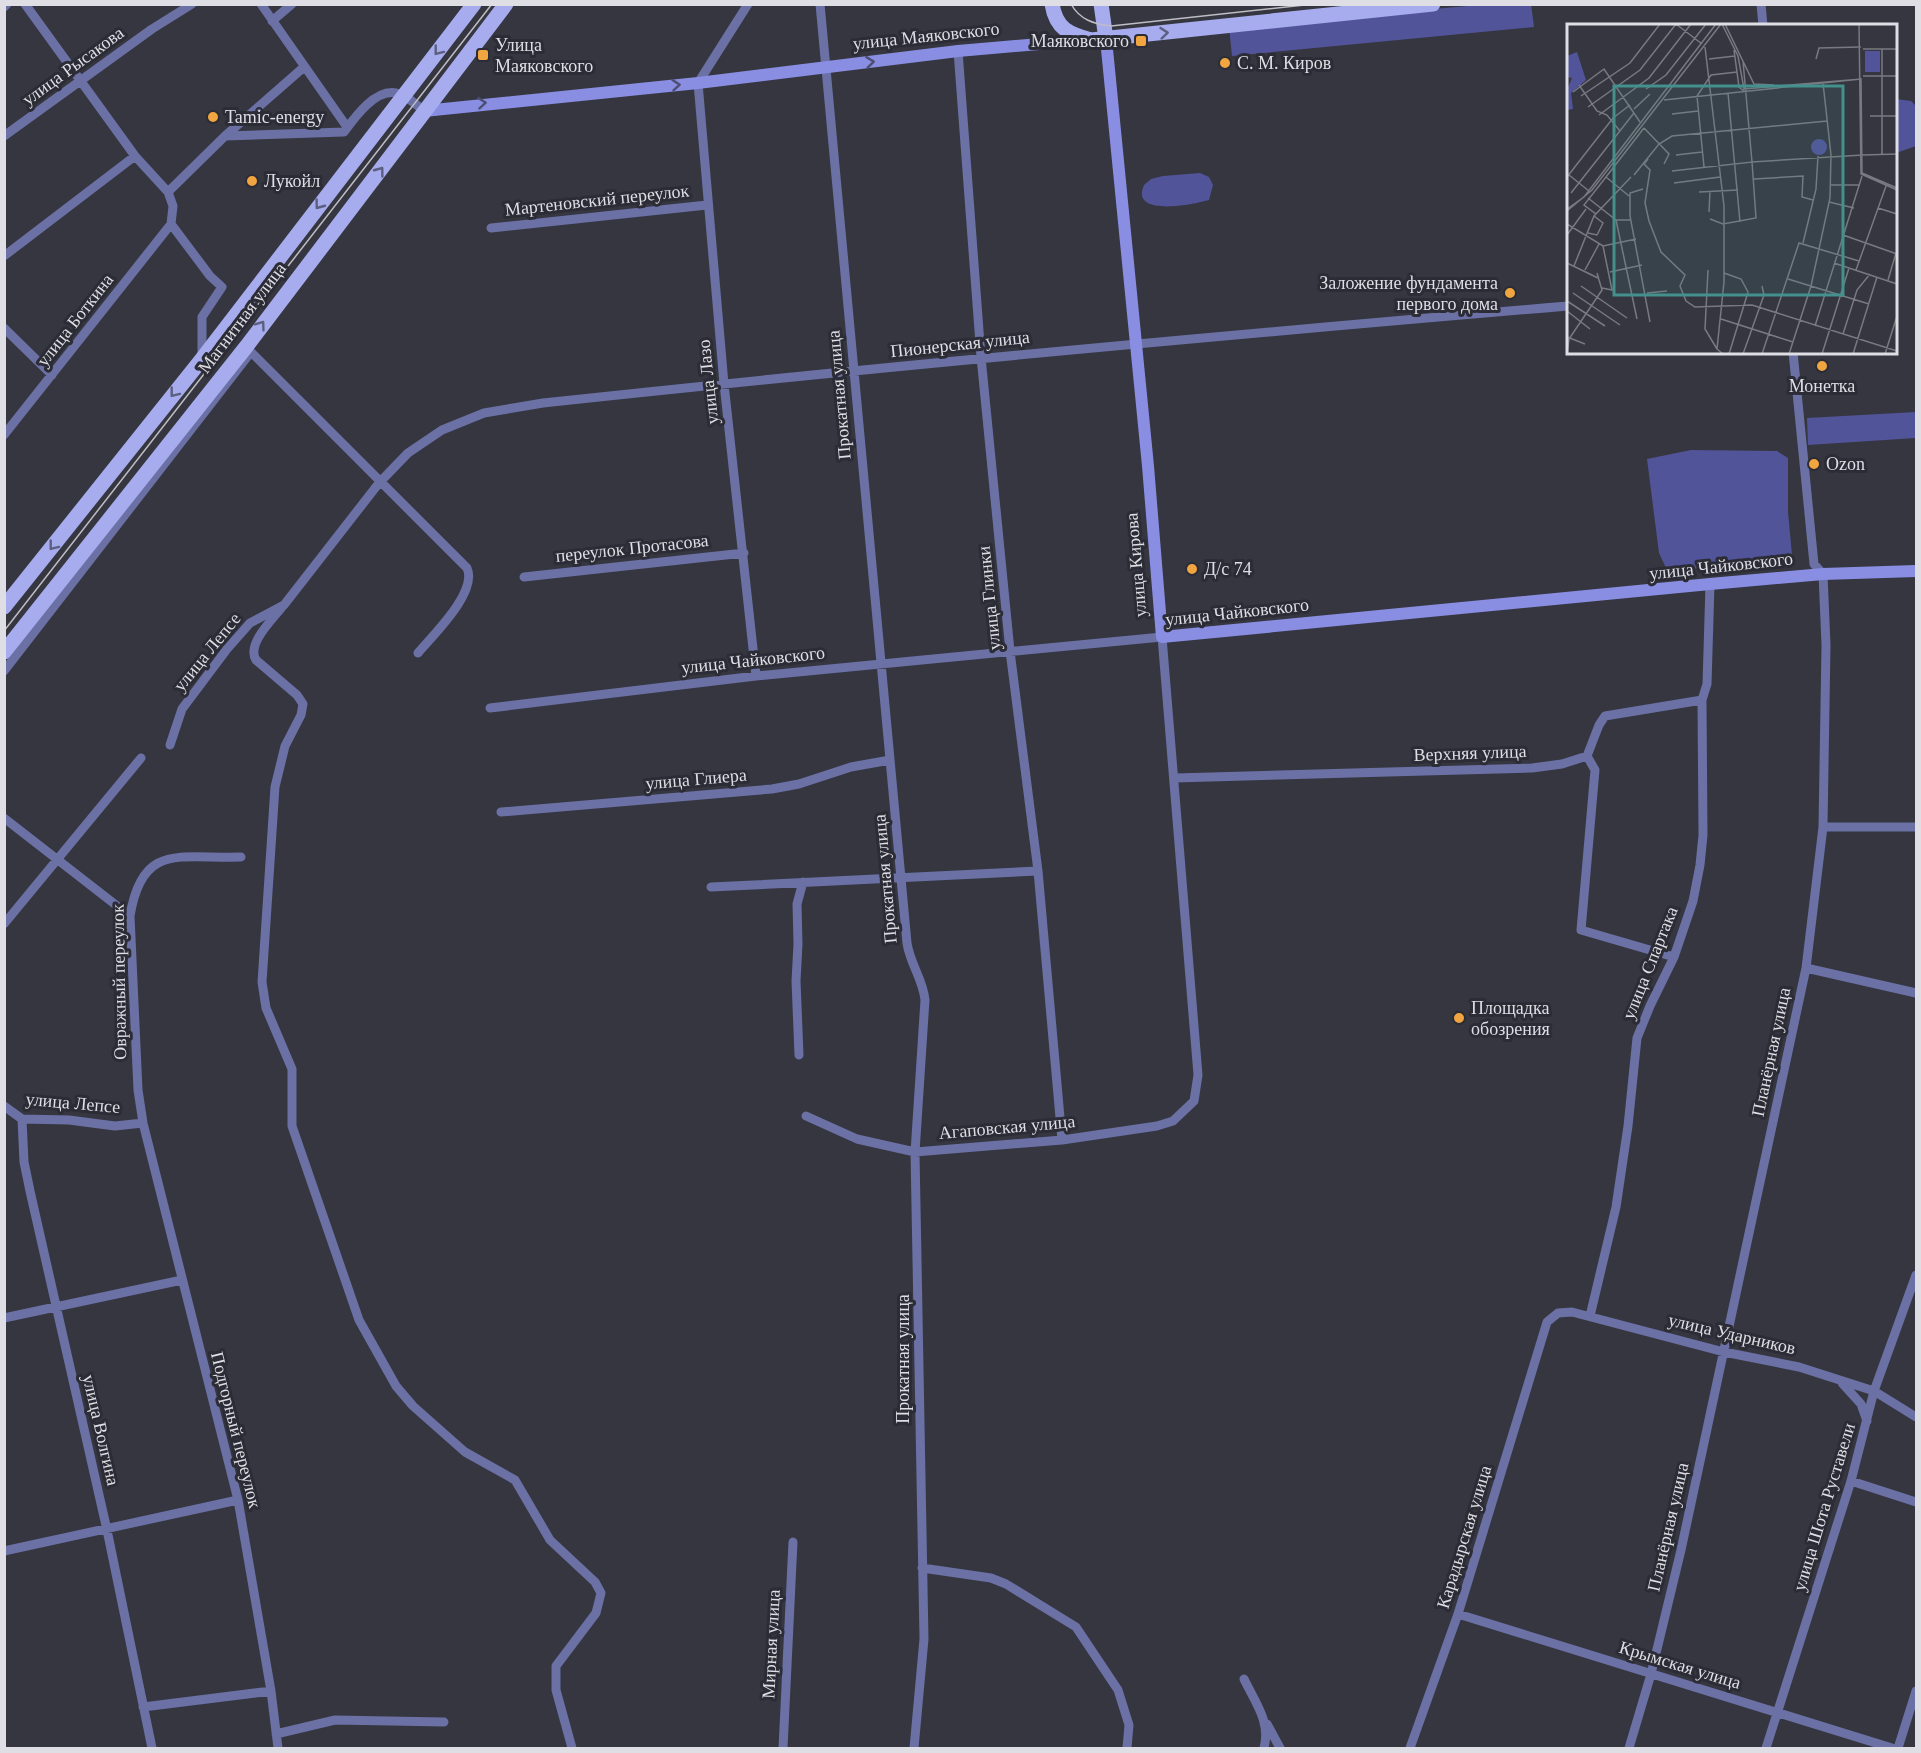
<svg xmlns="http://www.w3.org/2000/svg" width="1921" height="1753" viewBox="0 0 1921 1753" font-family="'Times New Roman',serif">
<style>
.green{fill:#52549a}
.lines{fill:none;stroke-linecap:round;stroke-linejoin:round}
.street{stroke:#6b70a5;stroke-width:9}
.secondary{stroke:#898ee3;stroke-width:12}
.primary{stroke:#a6aced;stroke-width:15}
.tram{stroke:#bdbdc3;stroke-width:1.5}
.oneway{stroke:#5c5f7f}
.oneway2{stroke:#4c4e72}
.poi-dot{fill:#f1a540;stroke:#2b2c35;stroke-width:2}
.labels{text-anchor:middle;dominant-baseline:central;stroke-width:6;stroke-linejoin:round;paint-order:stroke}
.street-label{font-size:18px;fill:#dedee4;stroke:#2b2c35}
.poi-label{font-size:18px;fill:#dedee4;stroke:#2b2c35;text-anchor:start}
.inset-road{fill:none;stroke:#797981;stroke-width:1.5}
.view{fill:#43908c;fill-opacity:0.15;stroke:#43908c;stroke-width:3}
.inset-edge{fill:none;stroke:#dedee4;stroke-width:3}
</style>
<rect width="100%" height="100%" fill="#35363f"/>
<path class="green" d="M1531 4 1534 27 1232 56 1229 27 1479 5Z
M1896 99 1911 101 1916 106V146L1896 153Z
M1200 173 1209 177 1213 185 1209 200C1195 204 1129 218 1144 185L1151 179 1163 176Z
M1916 412V438L1808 445 1807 418Z
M1691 450 1777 451 1788 458V512L1792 555 1787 566 1723 565 1677 571 1666 568 1659 553 1647 459Z"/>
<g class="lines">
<path class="street" d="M25 4 135 156 168 192 173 206 171 224 210 276 222 287 202 317V359
M261 4 347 127
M748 4 698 83 724 384 756 676
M820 4 907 943C910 964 923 979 925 1000L915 1152 924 1639 914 1748
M1761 4 1763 26
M4 7 7 4
M272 21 292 4
M958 51 981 357 1010 651 1038 871 1062 1140
M4 136 152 29 192 4
M225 136 344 132C355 117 375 89 396 93 407 95 416 105 424 111
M168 192 225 136 304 67
M491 228 707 205
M4 256 135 156
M4 328 52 375
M246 347 467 568C478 592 433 635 418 653
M4 435 171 224
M524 577 744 553
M282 607C273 619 246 644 256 660L297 695 303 704 301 715 285 746 275 787 262 982 266 1008 292 1069V1126L359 1320 396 1386 413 1406 465 1452 515 1480 550 1540 595 1582 601 1593 596 1613 556 1666V1690L572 1748
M4 671 251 352
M490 708 756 676 1162 637 1198 1075 1194 1101 1173 1121 1157 1126 1062 1140 915 1152 857 1139 806 1116
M170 745 182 709 227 649 250 623 284 605 379 483 408 453 442 430 484 413 543 403C885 366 1226 335 1568 306
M1587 756 1599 725 1605 716 1702 700
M1175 778 1532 768 1562 764 1587 756 1595 770 1581 930 1674 957
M501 812 772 789 799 784 851 767 890 760
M4 818 130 916
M1823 827H1916
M241 857C180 859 142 842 130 916L138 1090 143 1123 238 1500 271 1691 278 1748
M711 887 1038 871
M4 924 141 758
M1806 968 1916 993
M799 1055 796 981 798 944 797 904 803 882
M4 1106 22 1119 69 1120 115 1126 143 1123
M22 1119 24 1162 30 1191 107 1530 152 1748
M1590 1316 1616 1207 1628 1126 1637 1038 1650 1006 1674 957 1693 901 1700 865 1703 835 1702 700 1707 684 1710 584
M4 1318 182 1280
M1842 1383 1861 1404 1867 1421
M1851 1481 1916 1502
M4 1551 238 1500
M922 1568 991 1578 1006 1584 1076 1627 1118 1690 1129 1725 1127 1748
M1458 1614 1892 1748
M1244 1679C1255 1702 1271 1722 1264 1748
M143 1707 271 1691
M1267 1724 1280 1748
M276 1734 335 1720 444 1722
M783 1748 793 1542
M1410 1748 1458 1614 1547 1322 1558 1313 1572 1312 1724 1352 1799 1367 1874 1391 1916 1417
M1629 1748 1651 1674 1681 1550 1806 968 1823 827 1826 645 1823 574 1814 564 1793 352
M1766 1748 1851 1481 1874 1391 1916 1275
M1898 1748 1916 1691"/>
<path class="secondary" d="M1106 39 1148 466 1162 637 1710 584 1823 574 1916 571
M424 111 698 83 958 51 1085 40"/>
<path class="primary" d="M1052 4C1056 29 1069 34 1091 40L1433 4
M1101 4 1106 39
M4 607 202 359 474 4
M4 652 246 347 506 4"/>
<path class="tram" d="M1071 4C1080 20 1094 24 1111 26L1314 4
M4 631 492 4"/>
</g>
<defs><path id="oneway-chevron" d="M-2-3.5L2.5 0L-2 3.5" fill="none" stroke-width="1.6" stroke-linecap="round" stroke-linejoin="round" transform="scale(1.5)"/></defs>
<g class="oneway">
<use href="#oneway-chevron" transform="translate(1164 33) rotate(-6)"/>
<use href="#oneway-chevron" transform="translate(438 51) rotate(128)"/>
<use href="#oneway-chevron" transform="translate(380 171) rotate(-53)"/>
<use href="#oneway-chevron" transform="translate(319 205) rotate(127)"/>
<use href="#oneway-chevron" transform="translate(261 325) rotate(-54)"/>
<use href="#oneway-chevron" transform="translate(174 393) rotate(128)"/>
<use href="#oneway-chevron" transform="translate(53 546) rotate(128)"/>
</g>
<g class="oneway2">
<use href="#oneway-chevron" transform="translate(870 62) rotate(-7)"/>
<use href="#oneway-chevron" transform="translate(676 85) rotate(-5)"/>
<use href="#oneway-chevron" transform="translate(482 103) rotate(-5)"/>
</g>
<g class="poi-dot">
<rect x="1135" y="35" width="12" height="12" rx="3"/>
<rect x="477" y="49" width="12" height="12" rx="3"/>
<circle cx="1225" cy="63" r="6"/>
<circle cx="213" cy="117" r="6"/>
<circle cx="252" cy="181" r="6"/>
<circle cx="1510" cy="293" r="6"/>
<circle cx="1822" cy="366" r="6"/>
<circle cx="1814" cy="464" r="6"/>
<circle cx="1192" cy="569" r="6"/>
<circle cx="1459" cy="1018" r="6"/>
</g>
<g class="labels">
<g class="street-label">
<text transform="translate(926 36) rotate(-6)">улица Маяковского</text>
<text transform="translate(73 66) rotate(-36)">улица Рысакова</text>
<text transform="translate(597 200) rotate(-6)">Мартеновский переулок</text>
<text transform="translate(242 318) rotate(-53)">Магнитная улица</text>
<text transform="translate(75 320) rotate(-52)">улица Боткина</text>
<text transform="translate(960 344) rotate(-6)">Пионерская улица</text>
<text transform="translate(708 382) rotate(-96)">улица Лазо</text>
<text transform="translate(839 395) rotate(-95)">Прокатная улица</text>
<text transform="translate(632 548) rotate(-6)">переулок Протасова</text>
<text transform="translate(1136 565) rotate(-95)">улица Кирова</text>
<text transform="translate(1721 566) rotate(-6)">улица Чайковского</text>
<text transform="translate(989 598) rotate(-96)">улица Глинки</text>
<text transform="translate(1237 612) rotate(-6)">улица Чайковского</text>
<text transform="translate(207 652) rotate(-51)">улица Лепсе</text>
<text transform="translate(753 660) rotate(-6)">улица Чайковского</text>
<text transform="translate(1470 753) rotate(-2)">Верхняя улица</text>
<text transform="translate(696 779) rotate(-5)">улица Глиера</text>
<text transform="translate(885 879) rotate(-95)">Прокатная улица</text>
<text transform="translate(1650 963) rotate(-68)">улица Спартака</text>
<text transform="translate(119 982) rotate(-91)">Овражный переулок</text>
<text transform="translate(1771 1052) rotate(-78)">Планёрная улица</text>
<text transform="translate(73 1103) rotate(5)">улица Лепсе</text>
<text transform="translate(1007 1127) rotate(-5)">Агаповская улица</text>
<text transform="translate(1732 1334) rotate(13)">улица Ударников</text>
<text transform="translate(903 1359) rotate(-90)">Прокатная улица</text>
<text transform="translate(101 1430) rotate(77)">улица Волгина</text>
<text transform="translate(236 1430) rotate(76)">Подгорный переулок</text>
<text transform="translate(1824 1507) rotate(-73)">улица Шота Руставели</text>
<text transform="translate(1668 1527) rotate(-77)">Планёрная улица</text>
<text transform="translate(1464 1537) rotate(-73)">Карадырская улица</text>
<text transform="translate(771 1644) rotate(-87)">Мирная улица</text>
<text transform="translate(1680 1665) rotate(17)">Крымская улица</text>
</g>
<g class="poi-label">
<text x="1129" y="41" text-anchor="end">Маяковского</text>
<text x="495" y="45">Улица<tspan x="495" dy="21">Маяковского</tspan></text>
<text x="1237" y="63">С. М. Киров</text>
<text x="225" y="117">Tamic-energy</text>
<text x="264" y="181">Лукойл</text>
<text x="1498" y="283" text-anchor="end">Заложение фундамента<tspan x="1498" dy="21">первого дома</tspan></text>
<text x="1822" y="386" text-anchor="middle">Монетка</text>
<text x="1826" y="464">Ozon</text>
<text x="1204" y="569">Д/с 74</text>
<text x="1471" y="1008">Площадка<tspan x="1471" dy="21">обозрения</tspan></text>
</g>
</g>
<g transform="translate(1567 24)">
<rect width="330" height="330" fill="#35363f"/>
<path d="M298 27H313V48H298ZM10 28 19 56 4 69 6 85 0 86V66L5 54 0 53V32ZM244 123a8 8 0 1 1 16 0a8 8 0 1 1-16 0Z" fill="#52549a"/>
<path class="inset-road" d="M155 0 171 32 177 65 294 55 295 149 330 164M158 0 187 60 207 61M292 0 294 150 330 166M138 23 157 182V258L150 325 156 330M296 25H330M167 26 172 63 177 67M142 35 168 32M249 35 252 24 294 23M176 37 185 138 296 131M296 52H330M12 61 30 87 40 91 53 107M79 65 99 51 139 0M6 68 37 45 73 98M161 69 173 198M14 72 63 39 93 0M97 76 294 55M21 83 73 46 109 0 135 20M67 85 83 70M105 90 131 87M32 91 82 54 124 0M303 92H330M77 104 102 130 97 140M109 131 135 128M296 131 330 130M315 131V25M81 135 77 140 83 146 78 179 82 197 94 228 118 251 113 262 119 277 128 283 185 281 330 327M137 143 130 72 144 51 170 48M105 147 185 138 189 194 156 200 143 195M2 151 22 167M67 151 92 120 105 112 260 97M0 153 46 94 63 81M187 155 236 152 235 173 246 176M107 159 153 153M264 161H293M76 165 63 169V192L83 298M132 168 171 166M4 169 67 89M62 172 39 153 77 104M21 174 49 196H64M262 178 287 184M311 184 330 190M0 185 17 173 149 0M0 187 25 166 154 0M142 188 143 167M29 190 17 181 39 153M49 196 70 295M0 200 36 222 69 215M21 209 30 211 36 199 27 192M0 211 19 185M276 211 330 230M236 219 249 165 251 132M0 239 31 254M267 239 330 260M7 242 27 192 64 153M18 246 32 220M141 246 138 305 150 325M289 246 319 162M43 248 75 241M157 249 174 255 181 268 162 330M221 255 302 280M321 256 329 229M14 262 60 294M35 264 45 266 36 222M6 269 53 301M80 269 100 267M0 277 38 302M0 287 23 305M154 295 226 318M248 302 295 152M276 310 290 266 303 250M0 313 18 320M0 330 2 315 35 266 30 249M176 330 197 271 195 262M195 330 232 219 292 237M222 330 244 262 263 174 264 131 256 59M255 330 282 244M286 330 310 253M318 330 330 292"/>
<path class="view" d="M47 62H276V271H47Z"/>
<rect width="330" height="330" class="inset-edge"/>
</g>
<rect width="1921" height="1753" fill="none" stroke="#dedee4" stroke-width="12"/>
</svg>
